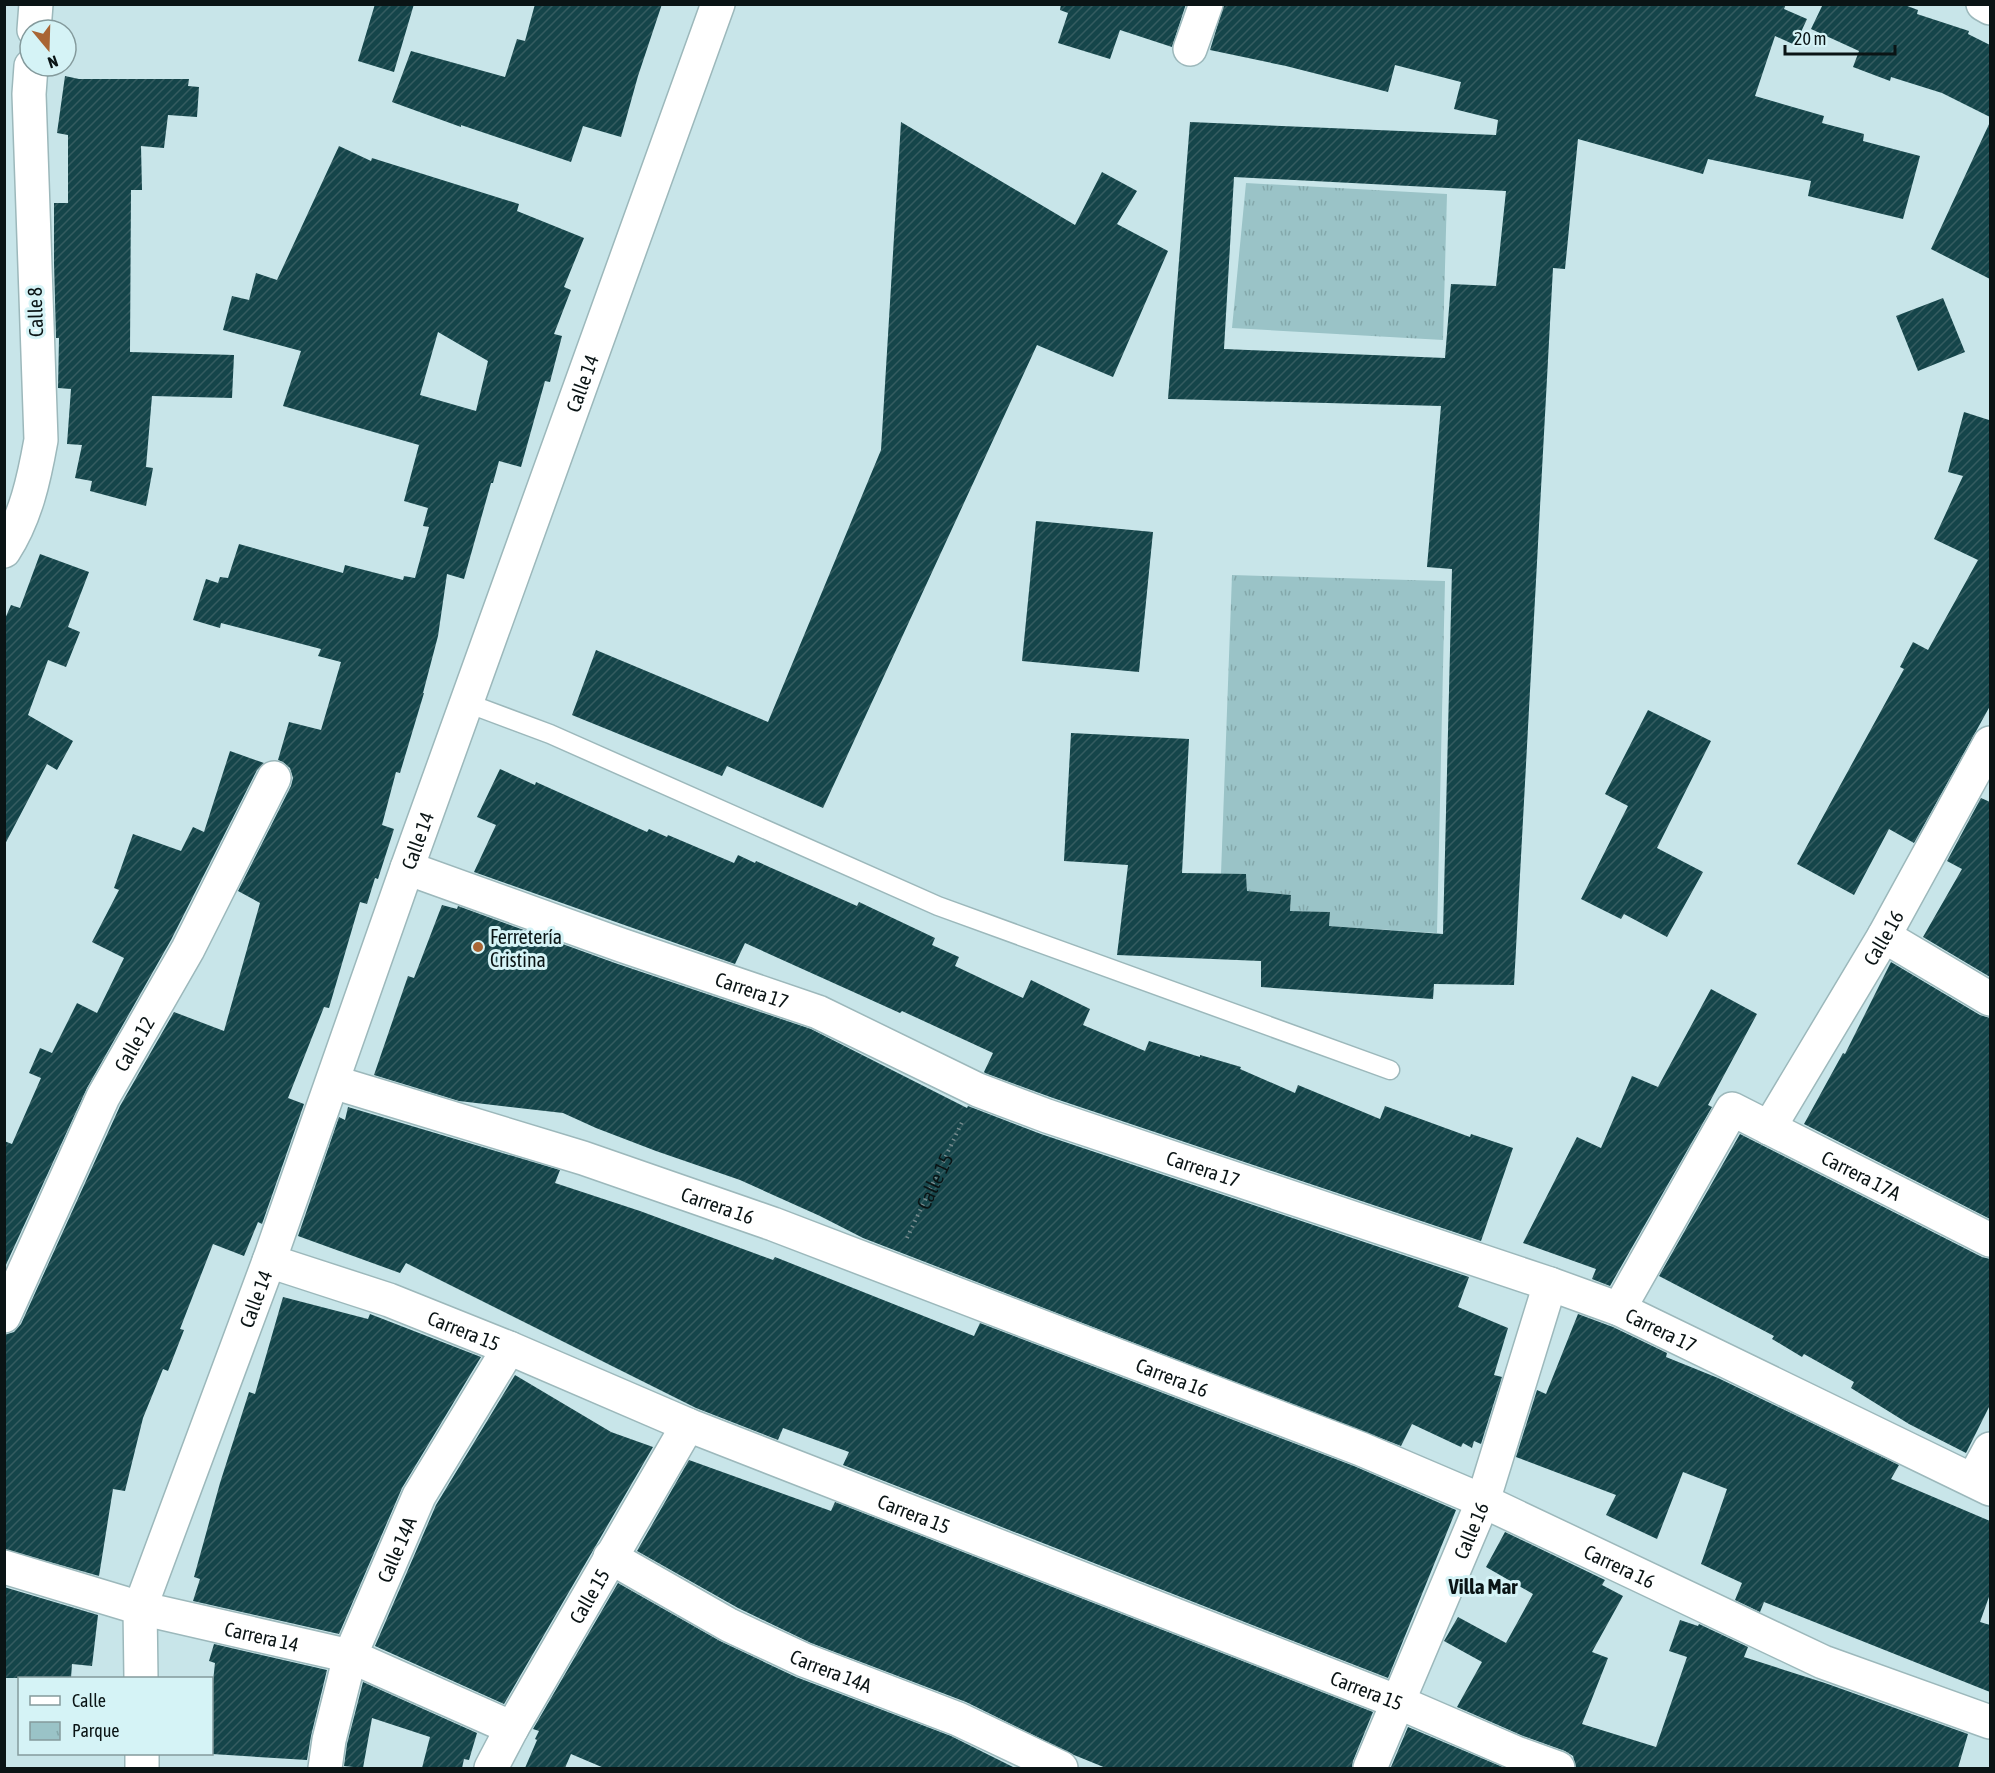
<svg xmlns="http://www.w3.org/2000/svg" width="1995" height="1773" viewBox="0 0 1995 1773" font-family="'Asap Condensed',sans-serif">
<style>
.park{fill:url(#park-tufts)}
.building{fill:url(#building-hatch);fill-rule:evenodd}
.lines{fill:none;stroke-linecap:round;stroke-linejoin:round}
.service-casing{stroke:#9cb8bb;stroke-width:21}
.minor-casing{stroke:#9cb8bb;stroke-width:36}
.tertiary-casing{stroke:#9cb8bb;stroke-width:36}
.path{stroke:#768b8e;stroke-width:4;stroke-dasharray:1.5 4.5;stroke-linecap:butt}
.service{stroke:#fff;stroke-width:18}
.minor{stroke:#fff;stroke-width:33}
.tertiary{stroke:#fff;stroke-width:33}
.poi-dot{fill:#a96534;stroke:#d5f3f6;stroke-width:2}
.labels{text-anchor:middle;dominant-baseline:central;stroke-width:6;stroke-linejoin:round;paint-order:stroke}
.street-label{font-size:20px;fill:#0a1415;stroke:#d5f3f6}
.poi-label{font-size:20px;fill:#0a1415;stroke:#d5f3f6;text-anchor:start}
.neighbourhood-label{font-size:21px;font-weight:bold;fill:#0a1415;stroke:#d5f3f6}
</style>
<defs>
<pattern id="park-tufts" width="24" height="20" patternUnits="userSpaceOnUse" patternTransform="scale(1.5)"><rect width="24" height="20" fill="#9ac3c7"/><path d="M3 7l-1-3M5 7V3M7 7l1-3M15 17l-1-3M17 17v-4M19 17l1-3" fill="none" stroke="#83a7aa"/></pattern>
<pattern id="building-hatch" width="6" height="6" patternUnits="userSpaceOnUse" patternTransform="scale(1.5)"><rect width="6" height="6" fill="#15454a"/><path d="M-1 1l2-2M0 6l6-6M5 7l2-2" fill="none" stroke="#355c60"/></pattern>
</defs>
<rect width="100%" height="100%" fill="#c8e5e9"/>
<path class="park" d="M1246 183 1447 194 1443 340 1232 328Z
M1232 575 1445 581 1437 933 1329 926 1330 912 1290 911 1291 895 1247 891 1246 874H1221Z"/>
<path class="building" d="M375 4H414L394 72 358 61Z
M535 4H662L638 76 621 137 583 126 571 162 461 125V127L392 102 411 51 505 77 517 39 525 41Z
M1061 4H1186L1172 47 1120 30 1110 59 1058 43 1068 13 1060 10Z
M1224 4H1786L1784 9 1807 19 1795 45 1775 36 1755 96 1824 116 1822 123 1864 134 1863 141 1920 156 1903 219 1808 196 1811 181 1708 159 1703 174 1578 139 1565 269 1553 268 1514 985 1434 984 1433 999 1261 987V961L1117 955 1128 865 1064 861 1071 733 1189 739 1182 873 1246 874 1247 891 1291 895 1290 911 1330 912 1329 926 1443 934 1452 569 1427 567 1441 406 1168 399 1190 122 1496 135 1498 120 1454 109 1461 82 1395 65 1388 92 1286 66 1210 50ZM1234 177 1506 191 1496 286 1451 284 1445 358 1224 349Z
M1823 4H1902L1918 10 1917 14 1969 31 1968 34 1990 45V117L1942 93 1891 77 1890 81 1853 67 1859 51 1811 29Z
M65 76 79 79H189L188 86 199 87 197 117 168 115 164 148 141 146 142 190H131L130 352 234 355 232 398 152 396 146 467 153 468 146 506 90 491 92 481 75 478 82 445 67 444 71 389 58 388 59 338H56L54 263V203H68V135L57 133Z
M901 122 1075 225 1102 172 1137 191 1117 224 1168 251 1113 377 1037 345 823 808 727 766 722 776 572 715 596 650 768 722 881 450Z
M1990 122V279L1931 249Z
M339 146 371 161 372 158 519 204 517 211 584 238 564 287 571 290 554 334 562 336 550 382 545 381 521 467 499 461 493 483H491L464 579 447 574 438 636 423 693H424L400 773 396 772 382 825 394 829 378 879 375 878 367 904 360 902 329 1008 324 1007 288 1098 304 1104 262 1224 258 1222 244 1256 213 1244 180 1329 184 1330 168 1371 163 1369 143 1418 125 1491 113 1489 99 1576 4 1549V1335L14 1332 21 1324 120 1106 174 1012 224 1031 260 903 238 891 291 786 293 778 290 768 283 762 278 760 289 722 321 730 341 662 318 656 321 649 221 623 220 628 193 620 206 579 218 583 220 577 228 578 239 544 343 573 345 565 403 580 404 576 415 578 429 527 423 526 428 508 404 501 419 445 283 406 301 351 223 330 232 296 249 300 256 273 277 280ZM438 332 488 361 476 411 420 395Z
M1943 298 1965 352 1918 371 1896 316Z
M1964 412 1989 420 1990 417V706L1914 843 1889 829 1854 895 1797 864 1904 669 1900 667 1913 642 1928 650 1978 560 1934 539 1963 476 1948 472Z
M1036 521 1153 532 1139 672 1022 661Z
M40 554 89 572 68 627 80 632 66 667 48 660 28 715 73 741 57 770 47 764 4 846V621L11 605 20 608Z
M1648 710 1711 741 1657 848 1703 872 1667 937 1624 914 1621 919 1581 899 1628 806 1605 794Z
M230 751 264 763 257 770 171 940 87 1088 4 1269V1141L12 1144 41 1078 29 1073 40 1048 52 1053 77 1003 97 1013 124 958 92 942 119 890 114 888 133 834 181 851 193 827 204 832Z
M500 769 535 785 536 782 647 832 649 829 667 837 668 835 734 863 738 855 755 863 756 861 857 906 859 902 935 938 932 945 959 957 955 966 1023 998 1031 980 1090 1009 1083 1025 1145 1051 1149 1041 1200 1057V1055L1241 1067 1240 1069 1295 1093 1298 1085 1380 1119 1385 1106 1470 1137 1471 1134 1513 1148 1481 1241 1053 1098 985 1073 984 1072 993 1053 902 1011 900 1013 745 943 735 964 474 872 496 825 477 817Z
M1981 798 1990 802V977L1923 937 1962 869 1947 861Z
M442 905 457 909 458 906 615 963 811 1029 967 1108 968 1106 1041 1134 1469 1277 1458 1307 1508 1328 1494 1375 1502 1377 1481 1444 1474 1441 1472 1448 1463 1443 1461 1447 1412 1424 1401 1446 863 1238 820 1216 740 1180 656 1151 596 1128 563 1113 459 1101 374 1075 408 976 414 978Z
M1891 962 1980 1015 1990 1018V1219L1804 1124 1843 1053 1845 1054Z
M1711 989 1757 1014 1708 1105 1712 1107 1610 1286 1592 1279 1596 1269 1523 1243 1577 1137 1601 1148 1632 1076 1658 1087Z
M348 1107 560 1170 555 1183 640 1211 773 1260 775 1257 974 1336 980 1323 1354 1466 1456 1510 1388 1678 843 1465 849 1452 783 1428 778 1440 696 1408 406 1263 400 1273 298 1236 339 1117 345 1120Z
M1740 1134 1982 1257 1990 1259V1405L1966 1453 1909 1424 1851 1388 1854 1382 1804 1354 1802 1357 1772 1339 1774 1336 1659 1276Z
M283 1297 368 1319 370 1314 481 1357 402 1488 339 1634 193 1601 200 1579 194 1577 220 1483 249 1392 255 1394Z
M1578 1314 1613 1327 1667 1353 1666 1357 1718 1378 1899 1465 1891 1479 1990 1521V1594L1980 1622 1990 1625V1692L1764 1602 1760 1612 1735 1600 1742 1583 1701 1564 1727 1489 1683 1472 1657 1539 1606 1515 1616 1495 1516 1457 1537 1390 1546 1394Z
M515 1375 611 1432 653 1447 504 1704 375 1646 436 1505Z
M689 1460 831 1511 835 1502 1373 1712 1353 1761 1352 1768H1106L1074 1755 966 1702 811 1643 738 1608 637 1551Z
M1505 1532 1605 1580 1602 1585 1623 1596 1592 1652 1608 1658 1582 1724 1656 1747 1687 1657 1669 1651 1680 1620 1698 1626 1699 1624 1748 1647 1744 1657 1825 1683 1968 1734 1958 1768H1576L1573 1756 1565 1751 1523 1736 1457 1707 1482 1662 1444 1641 1458 1617 1506 1643 1533 1594 1486 1567Z
M618 1583 720 1641 796 1677 951 1736 1015 1768H604L571 1754 565 1768H525L537 1740 535 1739 539 1731 533 1729Z
M4 1587 98 1615 92 1666 72 1664 71 1678H4Z
M214 1644 327 1670 311 1736 307 1760 212 1754V1691L215 1663 209 1661Z
M363 1682 477 1733 469 1760 464 1759 462 1768H422L430 1737 372 1718 363 1768 344 1766 347 1744Z
M1408 1727 1505 1768H1396L1391 1767Z"/>
<g class="lines">
<defs>
<path id="service" d="M467 703 550 734 938 906 1390 1070"/>
<g id="minor">
<path d="M1983 4 1990 8"/>
<path d="M34 30 36 4"/>
<path d="M1190 49 1206 4"/>
<path d="M4 551C26 517 34 479 41 440L29 94 31 66"/>
<path id="s2" d="M407 868 621 945 818 1012 978 1090 1047 1116 1550 1284 1619 1309 1990 1489"/>
<path d="M1884 936 1990 999"/>
<path id="s3" d="M333 1082 583 1158 773 1224 1361 1449 1483 1501 1823 1662 1990 1722"/>
<path id="s4" d="M1769 1128 1884 936 1990 743"/>
<path id="s5" d="M269 1261 389 1300 509 1348 688 1425 1398 1702 1516 1753 1558 1768"/>
<path id="s6" d="M1619 1309 1732 1109 1990 1240"/>
<path id="s7" d="M4 1316 103 1097 188 949 274 778"/>
<path d="M1973 1480 1990 1449"/>
<path id="s8" d="M610 1557 729 1625 804 1660 958 1719 1061 1768"/>
<path id="s9" d="M4 1567 140 1608 350 1656 512 1728"/>
<path id="s10" d="M325 1768 329 1740 350 1656 419 1496 509 1348"/>
<path id="s11" d="M491 1768 512 1728 688 1425"/>
<path id="s12" d="M1370 1768 1483 1501 1550 1284"/>
</g>
<g id="tertiary">
<path id="s13" d="M141 1678 140 1608 269 1261 407 868 718 4"/>
<path d="M142 1754V1768"/>
</g>
</defs>
<use href="#service" class="service-casing"/>
<use href="#minor" class="minor-casing"/>
<use href="#tertiary" class="tertiary-casing"/>
<path class="path" id="s1" d="M907 1238 963 1120"/>
<use href="#service" class="service"/>
<use href="#minor" class="minor"/>
<use href="#tertiary" class="tertiary"/>
</g>
<circle class="poi-dot" cx="478" cy="947" r="6"/>
<g class="labels">
<g class="street-label">
<text transform="translate(35 312) rotate(-92)">Calle 8</text>
<text stroke="none"><textPath href="#s13" startOffset="1372">Calle 14</textPath></text>
<text stroke="none"><textPath href="#s13" startOffset="886">Calle 14</textPath></text>
<text stroke="none"><textPath href="#s4" startOffset="222">Calle 16</textPath></text>
<text stroke="none"><textPath href="#s2" startOffset="366">Carrera 17</textPath></text>
<text stroke="none"><textPath href="#s7" startOffset="302">Calle 12</textPath></text>
<text stroke="none"><textPath href="#s2" startOffset="852">Carrera 17</textPath></text>
<text stroke="none"><textPath href="#s6" startOffset="375">Carrera 17A</textPath></text>
<text stroke="none"><textPath href="#s1" startOffset="63">Calle 15</textPath></text>
<text stroke="none"><textPath href="#s3" startOffset="404">Carrera 16</textPath></text>
<text stroke="none"><textPath href="#s13" startOffset="400">Calle 14</textPath></text>
<text stroke="none"><textPath href="#s2" startOffset="1338">Carrera 17</textPath></text>
<text stroke="none"><textPath href="#s5" startOffset="207">Carrera 15</textPath></text>
<text stroke="none"><textPath href="#s3" startOffset="890">Carrera 16</textPath></text>
<text stroke="none"><textPath href="#s5" startOffset="693">Carrera 15</textPath></text>
<text stroke="none"><textPath href="#s12" startOffset="258">Calle 16</textPath></text>
<text stroke="none"><textPath href="#s10" startOffset="231">Calle 14A</textPath></text>
<text stroke="none"><textPath href="#s3" startOffset="1376">Carrera 16</textPath></text>
<text stroke="none"><textPath href="#s11" startOffset="198">Calle 15</textPath></text>
<text stroke="none"><textPath href="#s9" startOffset="267">Carrera 14</textPath></text>
<text stroke="none"><textPath href="#s8" startOffset="249">Carrera 14A</textPath></text>
<text stroke="none"><textPath href="#s5" startOffset="1179">Carrera 15</textPath></text>
</g>
<g class="poi-label">
<text x="490" y="936">Ferretería<tspan x="490" dy="23">Cristina</tspan></text>
</g>
<g class="neighbourhood-label">
<text x="1483" y="1586">Villa Mar</text>
</g>
</g>
<rect width="1995" height="1773" fill="none" stroke="#0a1415" stroke-width="12"/>
<rect x="18" y="1677" width="195" height="78" fill="#d5f3f6" stroke="#849a9c" stroke-width="1.5"/>
<rect x="30" y="1696" width="30" height="9" fill="#ffffff" stroke="#849a9c" stroke-width="1.5"/>
<text x="72" y="1707" font-size="18" fill="#0a1415">Calle</text>
<rect x="30" y="1722" width="30" height="18" fill="url(#park-tufts)" stroke="#849a9c" stroke-width="1.5"/>
<text x="72" y="1737" font-size="18" fill="#0a1415">Parque</text>
<g transform="translate(48 48) rotate(161)"><circle r="28" fill="#d5f3f6" stroke="#849a9c" stroke-width="1.5"/>
<path d="M0-4.5L10 22L0 15L-10 22Z" fill="#a96534"/>
<text y="-9" font-size="16" font-weight="bold" text-anchor="middle" fill="#0a1415">N</text>
</g>
<path d="M1785 45v9h110v-9" fill="none" stroke="#0a1415" stroke-width="3"/>
<text x="1794" y="45" font-size="18" fill="#0a1415" stroke="#d5f3f6" stroke-width="4.5" paint-order="stroke">20 m</text>
</svg>
